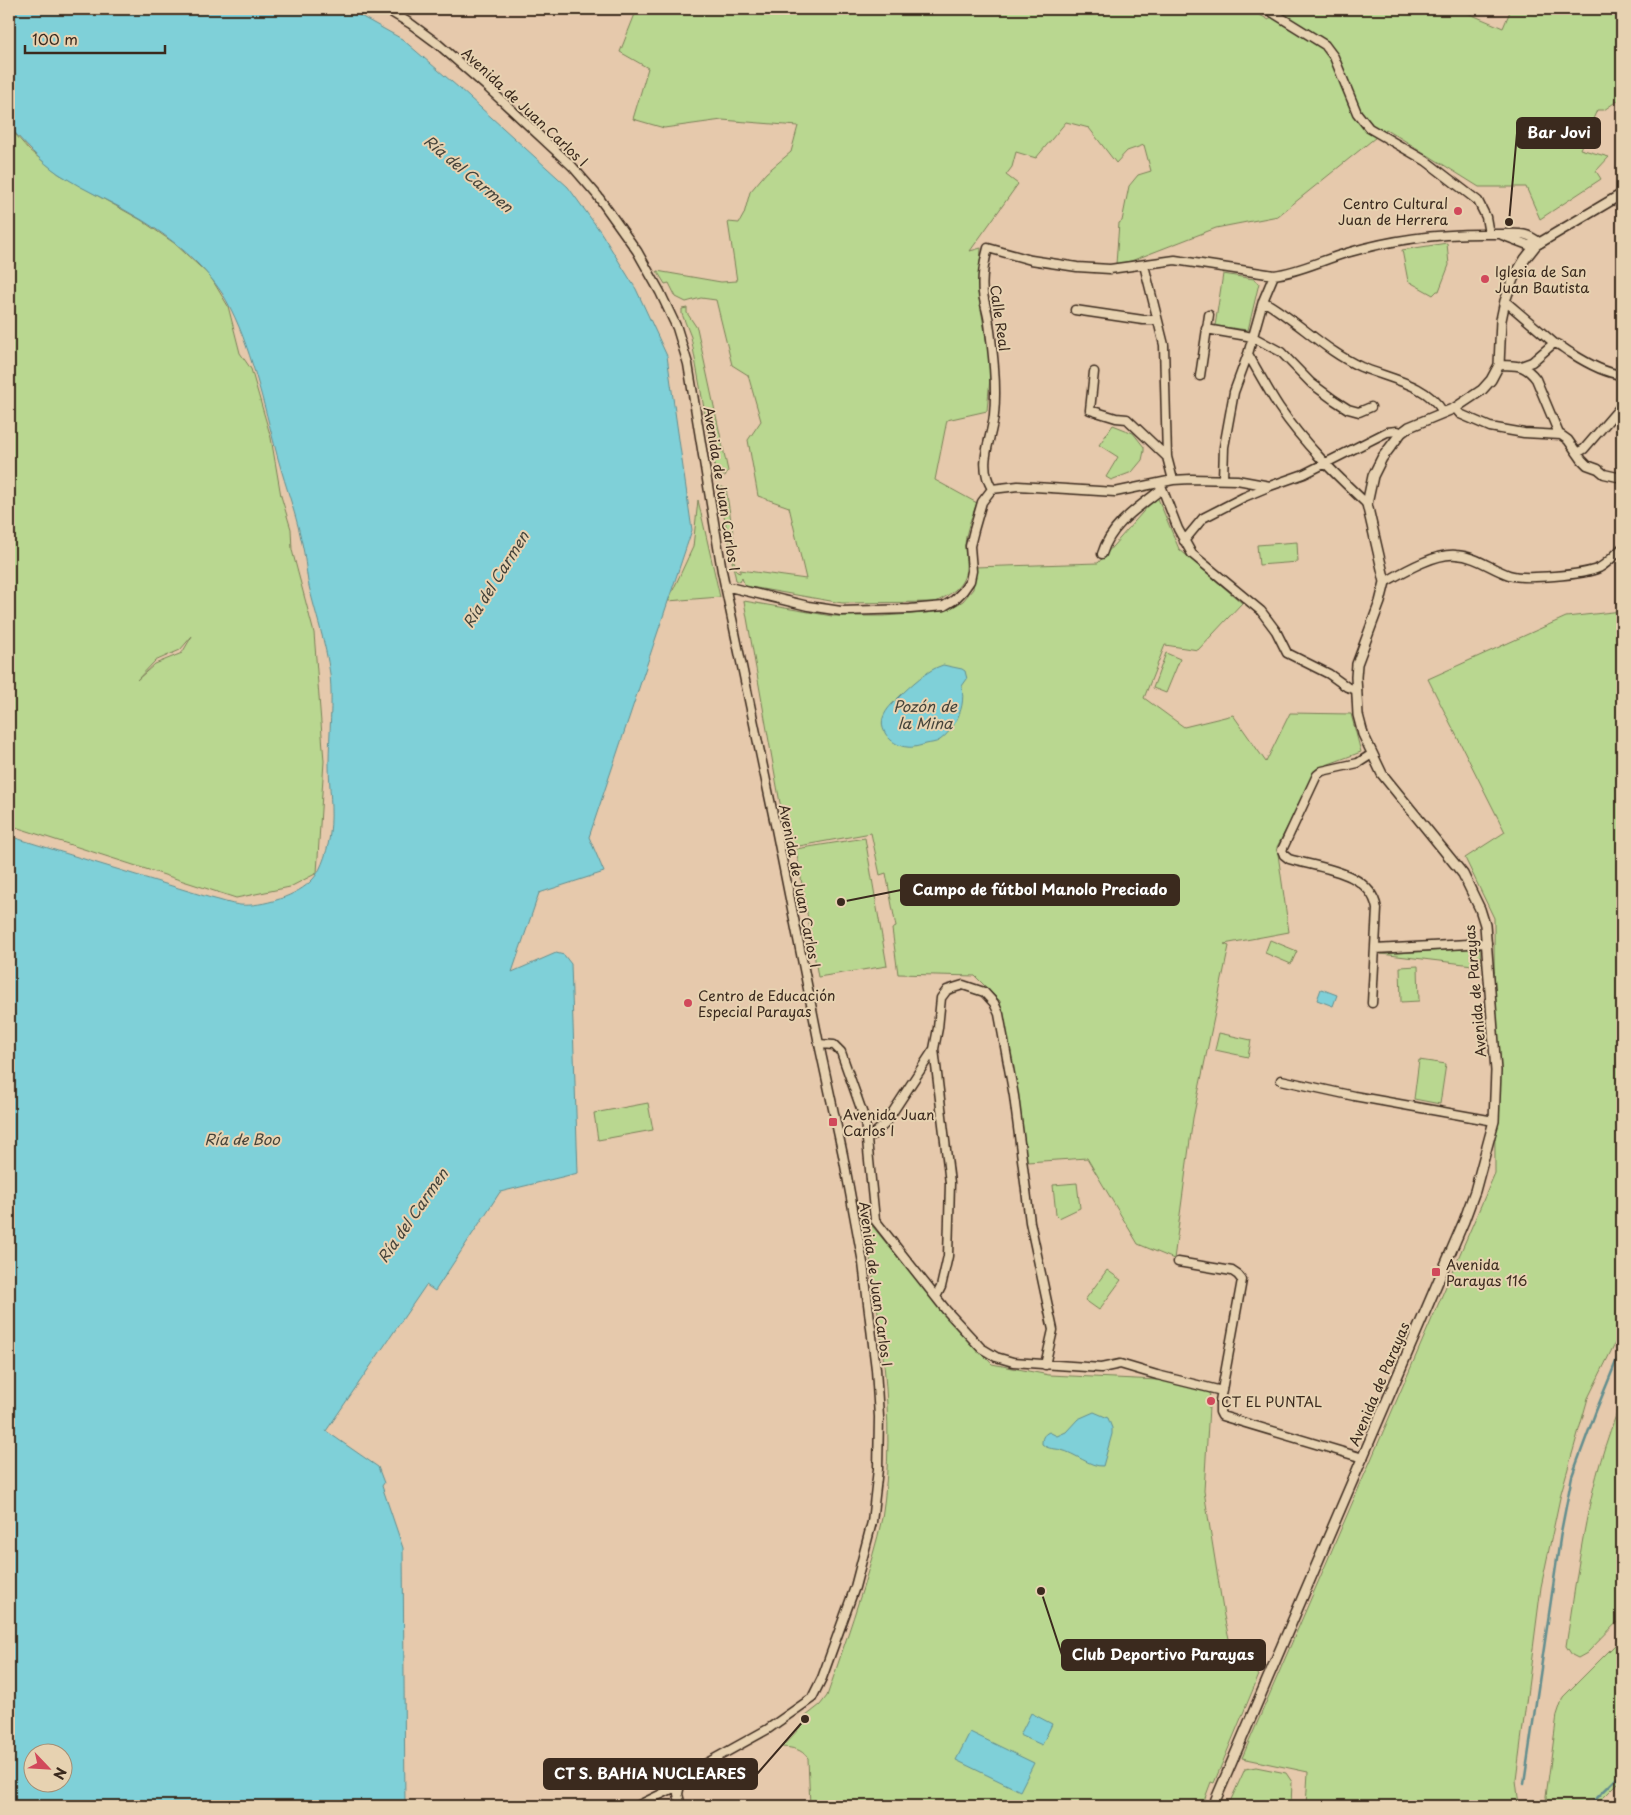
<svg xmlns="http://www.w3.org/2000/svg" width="1631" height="1815" viewBox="0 0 1631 1815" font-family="'Playpen Sans',sans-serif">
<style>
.green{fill:#b9d790;stroke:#7a8057;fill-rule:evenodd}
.water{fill:#7fd0d8;stroke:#648e8e;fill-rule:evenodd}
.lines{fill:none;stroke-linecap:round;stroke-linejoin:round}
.stream{stroke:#648e8e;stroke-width:2.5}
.minor-casing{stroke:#3b2a1e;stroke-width:11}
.tertiary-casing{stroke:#3b2a1e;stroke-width:12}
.minor{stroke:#e7d2b1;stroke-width:8}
.tertiary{stroke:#e7d2b1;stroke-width:9}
.poi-dot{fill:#d1495b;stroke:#e7d2b1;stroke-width:2}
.labels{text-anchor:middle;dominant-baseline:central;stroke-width:4;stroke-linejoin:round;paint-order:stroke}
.street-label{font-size:14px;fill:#3b2a1e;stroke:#e7d2b1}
.poi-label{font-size:14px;fill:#3b2a1e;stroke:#e7d2b1;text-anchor:start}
.water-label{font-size:15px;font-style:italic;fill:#45433a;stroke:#e7d2b1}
.leader{fill:none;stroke:#3b2a1e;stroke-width:2}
.callout-dot{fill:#3b2a1e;stroke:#e7d2b1;stroke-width:2}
.callout{fill:#3b2a1e;stroke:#3b2a1e;stroke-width:2}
.callout-label{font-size:15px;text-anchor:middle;font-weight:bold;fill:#fff}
</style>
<rect width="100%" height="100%" fill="#e6c9ac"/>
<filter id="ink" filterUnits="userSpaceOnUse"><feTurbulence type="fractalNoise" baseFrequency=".02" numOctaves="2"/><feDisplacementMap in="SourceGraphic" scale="10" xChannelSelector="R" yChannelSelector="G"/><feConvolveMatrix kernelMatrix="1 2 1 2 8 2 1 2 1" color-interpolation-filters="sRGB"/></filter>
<g filter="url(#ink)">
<path class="green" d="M637 9H1249L1269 20 1275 9H1458L1503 28 1511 9H1622V102L1617 101 1604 110H1597L1580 149 1609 157 1596 171 1601 179 1540 219 1526 187H1479L1386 129 1278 216 1216 228 1131 261 1116 264 1119 223 1122 221 1129 186 1138 175 1151 171 1144 145 1127 151 1116 163 1089 128 1066 122 1036 158 1016 152 1012 167 1006 175 1018 184 970 251 981 248 978 292 991 367 987 411 947 420 935 480 977 503C972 516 966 530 965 545 965 553 967 561 966 568 965 586 951 594 936 602L842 603 745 586 742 578 740 582 736 580 732 561H734L737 572 740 573V570L806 579 789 507 758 496 748 440 761 421 748 375 732 365 716 300 701 298 686 302 676 297 669 283 665 284 657 271 721 282 737 281 728 222 739 223 744 214 750 192 766 173 791 152 798 126 722 120 664 128 633 119 648 68 620 52Z
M9 127 29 150 59 174 141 220 174 243 210 276 228 306 240 353 251 369 271 438 281 496 291 529 292 550 314 633 324 761 317 873 290 887 236 898 9 825ZM192 636 182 653 155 664 137 680 155 661 180 650Z
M1447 243 1449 265 1439 291H1437L1433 295 1408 281 1402 250Z
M1223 274 1254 279 1259 283 1248 330 1215 326Z
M687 308V313L697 328 728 471 725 476 716 474 691 337 682 314V309Z
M1113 425 1133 433 1144 447V451L1142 460 1132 472 1111 480 1106 477 1118 457 1099 445Z
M718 485 726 489 735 546 734 551H731Z
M1157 496 1179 549 1242 603 1198 650 1165 645 1144 698 1184 727 1233 715 1266 762 1290 713 1351 714 1361 752 1318 768 1277 847 1289 932 1224 944 1229 946 1193 1118 1174 1259 1138 1244 1087 1158 1027 1162 1000 1001 975 976 898 974 892 929 896 927 886 873 880 875 871 833 788 848 744 601 832 616H883L926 613 948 610 963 601 973 589 975 567 1098 563Z
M698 500 720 597 668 601 693 547Z
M1297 542 1298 562 1259 565 1257 545Z
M1622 611V1329L1588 1398 1561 1493 1541 1587 1516 1780 1519 1806H1306L1308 1772 1242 1758 1495 1173 1494 918 1465 858 1505 832 1428 679 1566 617Z
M1166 653 1180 659 1166 693 1153 688Z
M865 838 887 966 818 977 796 849Z
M1270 940 1297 951 1291 964 1265 953Z
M1480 948 1481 966 1381 954Z
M1418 966 1419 1001 1401 1002 1400 967Z
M1219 1033 1251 1040 1248 1057 1215 1050Z
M1419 1060 1446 1064 1440 1104 1414 1099Z
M648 1103 653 1130 598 1140 594 1113Z
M1077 1183 1080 1208 1059 1218 1056 1215 1053 1185Z
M864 1216 951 1322 992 1364 1049 1375 1158 1380 1210 1390 1204 1491 1224 1616 1230 1643 1238 1658 1259 1675 1214 1783 1211 1782 1202 1806H810L808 1758C801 1749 794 1748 782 1747L808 1719 806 1716 820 1705 827 1696C839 1661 851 1626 862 1591 869 1567 877 1543 882 1518 898 1417 878 1316 864 1216Z
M1107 1270 1121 1280 1099 1310 1085 1300Z
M1622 1401V1617L1587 1653 1578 1658 1572 1655 1566 1646C1579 1563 1588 1479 1622 1401Z
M1622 1638V1779L1595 1806H1547L1546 1796 1557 1715 1563 1697Z
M1256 1767 1286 1773 1292 1782 1291 1806H1228L1245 1769Z"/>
<path class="water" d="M9 9H348L402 39 459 88 568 187 600 231 636 289 667 356 692 530 589 837 604 872 539 893 512 972 556 953 564 955 571 964 578 1173 500 1192 435 1291 426 1285 326 1431 378 1467 384 1483 382 1486 403 1548 405 1806H9V836L211 898C220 900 230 904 240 905 262 907 298 896 313 879 322 870 329 845 330 833 333 811 329 786 329 763 329 733 333 704 330 674 326 643 315 613 308 582 306 569 305 556 302 543 295 509 282 477 274 443 262 397 247 333 222 293 203 264 171 238 142 220 115 203 85 191 59 174 40 161 24 143 9 126ZM32 1752H62V1782H32Z
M943 665 962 669 965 671 967 679 962 686C964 701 962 710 955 723 951 729 946 736 940 740 936 743 930 743 926 744 919 746 913 748 907 747 893 746 879 732 883 718 886 709 893 703 899 697 911 685 927 670 943 665Z
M1321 989 1337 995 1333 1006 1317 1000Z
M1094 1412 1108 1418 1112 1428V1434L1103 1466C1090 1467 1075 1453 1061 1450 1054 1448 1049 1450 1042 1444 1042 1438 1043 1435 1049 1432L1057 1436 1066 1432 1078 1419Z
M1031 1713 1052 1724 1042 1745 1020 1735Z
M970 1732 1034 1763 1020 1791 956 1760Z"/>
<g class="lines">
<path class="stream" d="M1524 1784 1561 1532 1572 1476 1596 1411 1622 1347
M1589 1806 1622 1773
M1613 1806 1622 1797"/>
<defs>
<path id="minor" d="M386 9 411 24 438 44 486 86 572 166 597 195 637 251 660 292 677 328 688 364 722 571 775 824 819 1044 843 1155 863 1263 876 1369 879 1417 878 1469 872 1522 855 1587 822 1678 812 1698 768 1729 705 1764 685 1778 680 1785 678 1794 681 1806
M1267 9 1325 45 1334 57 1357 113 1369 128 1426 161 1478 201 1486 217 1489 234
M1502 235 1528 245H1536
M1144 265 1164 345 1167 457 1173 480
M1263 301C1297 320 1325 351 1361 367 1390 379 1427 384 1443 412
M1505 301 1554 343C1561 345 1564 349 1571 353 1585 362 1605 373 1622 375
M1075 310 1143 320H1157
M1206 329 1253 337 1281 352 1311 383 1334 400 1348 409 1359 412 1371 407
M1248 354C1258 372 1268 390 1279 407 1304 444 1335 474 1367 504
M1499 365C1516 366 1524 363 1536 379L1559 434
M1521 366 1532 362 1554 343
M1094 372 1090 410 1116 418 1127 419 1167 457
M1200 376 1209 315
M1455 408 1460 414 1490 427 1524 433 1561 435 1568 440 1582 460 1587 465 1598 469 1604 474 1622 478
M1577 453 1584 449 1622 405
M1223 479 1224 447 1234 392 1248 354 1263 301 1274 275
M1160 483 1178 529 1192 554 1261 611 1276 631 1287 653 1329 674 1347 687 1357 690
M992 489C977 462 991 443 994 415 997 385 993 353 989 323 988 313 984 303 983 293 981 277 984 263 988 248L1031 260 1077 267 1110 269 1175 260 1274 275C1300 272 1324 259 1350 252 1397 238 1445 233 1494 234 1514 235 1523 229 1540 243
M992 489 1018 486 1115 492 1173 480 1191 479 1237 480 1270 486 1304 474 1387 432 1397 431 1401 433
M1184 541 1203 518 1244 497 1268 487
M1102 554C1111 524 1139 507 1162 489
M1385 582C1403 572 1435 553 1456 555 1476 556 1491 569 1509 575 1524 580 1584 575 1599 568 1608 563 1615 555 1622 548
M725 586 808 606 841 611 910 609 944 606 954 600 963 591 970 581 972 571 970 546 974 530 982 502 992 489
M1375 949 1487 943
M1372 1003 1377 909C1371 871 1319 868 1289 859L1284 855 1282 850 1317 775 1322 771 1358 763 1372 754
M819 1044 834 1045 841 1052 865 1120 875 1220 946 1310 981 1348 996 1357 1013 1362 1101 1368 1120 1364 1157 1375 1222 1391
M1281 1080 1354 1096 1494 1121
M868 1139 885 1124 934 1049
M1178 1262 1232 1271 1238 1275 1242 1280 1220 1401V1412L1222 1416 1363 1458
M936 1297 941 1287 948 1256 950 1183 934 1049 938 1028 941 998 947 990 963 985 984 992 994 1003 999 1014 1014 1096 1030 1222 1053 1330 1045 1365
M637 1806 680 1785"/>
<path id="tertiary" d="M1213 1806 1464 1221 1475 1191 1494 1121 1496 1071 1485 925 1480 909 1463 874 1382 774 1363 734 1358 715 1356 677 1357 664 1380 602 1385 582 1367 504 1373 476 1382 458 1401 433 1409 427 1455 408 1482 390 1491 380 1499 365 1501 320 1505 301 1513 279 1525 259 1536 245 1622 194"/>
</defs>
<use href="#minor" class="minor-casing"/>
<use href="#tertiary" class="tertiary-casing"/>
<use href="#minor" class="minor"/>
<use href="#tertiary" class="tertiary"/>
</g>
</g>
<g class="poi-dot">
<circle cx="1458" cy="211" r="5"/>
<circle cx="1485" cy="279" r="5"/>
<circle cx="688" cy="1003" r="5"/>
<rect x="828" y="1117" width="10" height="10" rx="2.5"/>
<rect x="1431" y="1267" width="10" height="10" rx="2.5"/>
<circle cx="1211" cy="1401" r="5"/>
</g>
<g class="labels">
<g class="street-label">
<text transform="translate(525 107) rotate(43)">Avenida de Juan Carlos I</text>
<text transform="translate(1000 318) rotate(82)">Calle Real</text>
<text transform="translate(722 489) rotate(81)">Avenida de Juan Carlos I</text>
<text transform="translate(800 886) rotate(79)">Avenida de Juan Carlos I</text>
<text transform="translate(1475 991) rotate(-95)">Avenida de Parayas</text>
<text transform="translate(876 1284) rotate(82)">Avenida de Juan Carlos I</text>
<text transform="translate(1379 1384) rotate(-67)">Avenida de Parayas</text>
</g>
<g class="poi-label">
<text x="1448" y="203" text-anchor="end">Centro Cultural<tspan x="1448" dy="16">Juan de Herrera</tspan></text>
<text x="1495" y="271">Iglesia de San<tspan x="1495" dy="16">Juan Bautista</tspan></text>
<text x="698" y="995">Centro de Educación<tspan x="698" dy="16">Especial Parayas</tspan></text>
<text x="843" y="1114">Avenida Juan<tspan x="843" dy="16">Carlos I</tspan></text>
<text x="1446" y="1264">Avenida<tspan x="1446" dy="16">Parayas 116</tspan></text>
<text x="1221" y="1401">CT EL PUNTAL</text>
</g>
<g class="water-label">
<text transform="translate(469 173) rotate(40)">Ría del Carmen</text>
<text transform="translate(495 579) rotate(-58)">Ría del Carmen</text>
<text x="925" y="705">Pozón de<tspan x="925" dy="17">la Mina</tspan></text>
<text x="242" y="1138">Ría de Boo</text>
<text transform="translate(412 1215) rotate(-55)">Ría del Carmen</text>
</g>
</g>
<path class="leader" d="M1509 222L1517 133M841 902L901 890M1041 1591L1062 1655M805 1719L757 1774"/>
<g class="callout-dot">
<circle cx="1509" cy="222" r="5"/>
<circle cx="841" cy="902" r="5"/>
<circle cx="1041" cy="1591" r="5"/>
<circle cx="805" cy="1719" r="5"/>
</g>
<g class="callout">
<rect x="1517" y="118" width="83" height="30" rx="5"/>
<rect x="901" y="875" width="278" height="30" rx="5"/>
<rect x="1062" y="1640" width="203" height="30" rx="5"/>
<rect x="544" y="1759" width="213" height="30" rx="5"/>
</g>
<g class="callout-label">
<text x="1559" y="138">Bar Jovi</text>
<text x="1040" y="895">Campo de fútbol Manolo Preciado</text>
<text x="1163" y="1660">Club Deportivo Parayas</text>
<text x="650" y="1779">CT S. BAHIA NUCLEARES</text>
</g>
<rect width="1631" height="1815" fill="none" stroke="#e7d2b1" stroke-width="30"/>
<rect x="15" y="15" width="1601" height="1785" fill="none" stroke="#3b2a1e" stroke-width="2" filter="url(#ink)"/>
<g transform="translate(48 1768) rotate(115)"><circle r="24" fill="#e7d2b1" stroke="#a28f76"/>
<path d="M0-4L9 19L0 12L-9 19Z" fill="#d1495b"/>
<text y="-8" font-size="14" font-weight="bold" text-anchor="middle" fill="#3b2a1e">N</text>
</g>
<path d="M25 45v8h140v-8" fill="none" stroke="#3b2a1e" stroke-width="2.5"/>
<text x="32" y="45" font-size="15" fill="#3b2a1e" stroke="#e7d2b1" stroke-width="4" paint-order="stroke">100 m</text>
</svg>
